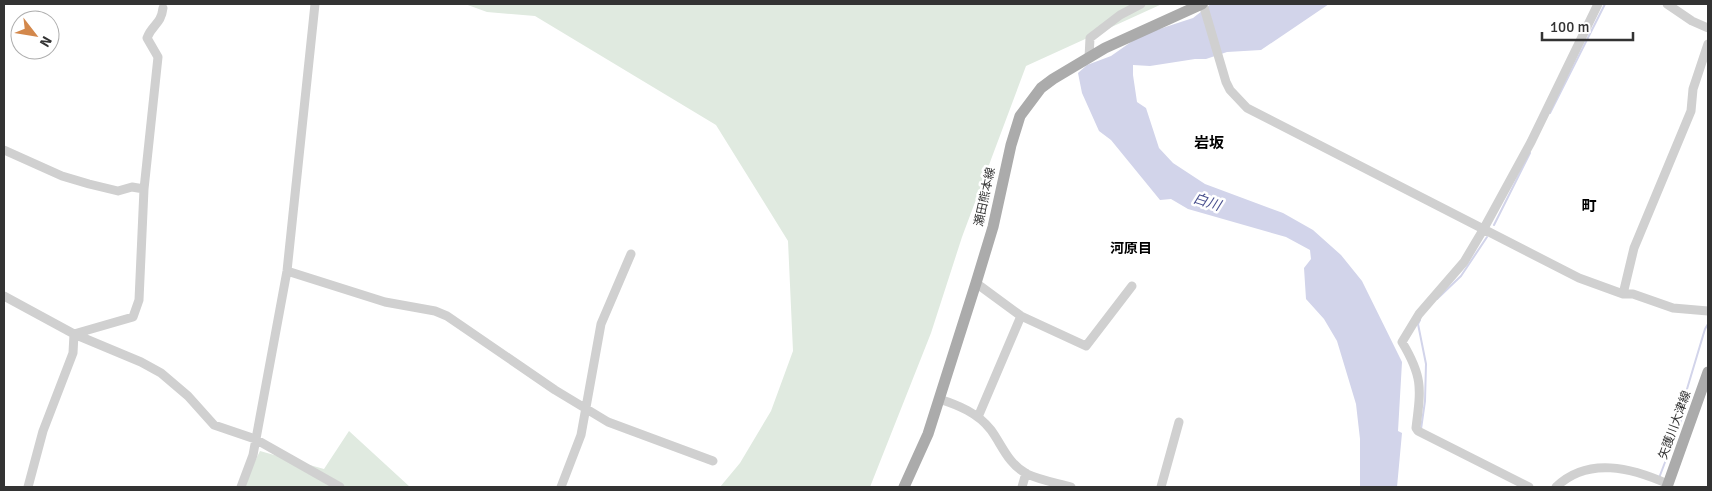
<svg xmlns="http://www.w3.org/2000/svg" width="1712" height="491" viewBox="0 0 1712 491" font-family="Signika,'Noto Sans JP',sans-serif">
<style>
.green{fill:#e0eae0}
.water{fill:#d2d4ea}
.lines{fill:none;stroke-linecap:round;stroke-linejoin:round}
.stream{stroke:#d2d4ea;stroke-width:2}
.minor{stroke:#d0d0d0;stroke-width:9}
.major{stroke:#ababab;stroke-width:11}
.labels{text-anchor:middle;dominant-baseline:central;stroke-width:5;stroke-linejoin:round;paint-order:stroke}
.street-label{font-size:12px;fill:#333;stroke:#fff}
.water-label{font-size:14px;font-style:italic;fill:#484f8d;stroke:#fff}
.neighbourhood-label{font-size:14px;font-weight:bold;fill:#000;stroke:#fff}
.quarter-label{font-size:15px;font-weight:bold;fill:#000;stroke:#fff}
</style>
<rect width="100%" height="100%" fill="#fff"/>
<path class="green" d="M465 4H1162L1026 66 962 237 931 333 870 487H720L740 463 771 411 793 351 788 241 716 125 535 16 487 12Z
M349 431 410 487H242L260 451 324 469Z"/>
<path class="water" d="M1211 4H1329L1261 50 1227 52 1206 59H1195L1150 66 1133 65V75L1137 102 1146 108 1159 148 1173 163 1205 184 1283 213 1313 230 1341 255 1362 281 1402 362 1398 431 1402 433 1397 487H1360V439L1356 404 1337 341 1324 319 1306 299 1304 268 1311 259 1310 250 1286 237 1188 209 1171 199 1160 200 1111 140 1099 131 1082 93 1078 73 1087 65 1111 56 1141 35 1193 18Z"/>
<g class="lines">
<path class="stream" d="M1550 113 1605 4
M1494 225 1530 153
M1437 299 1461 276 1487 237
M1420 320 1418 324 1426 364 1425 401 1421 429
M1659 478 1688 402 1684 399 1705 329 1708 324"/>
<path class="minor" d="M1203 4 1226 82 1230 90 1247 108 1579 278 1623 294H1633L1673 308 1708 311
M1667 4 1692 21 1708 28
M1089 58 1090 38 1120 15 1141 4
M4 150 62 176 89 184 118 191 132 187 144 189
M287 271 385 302 435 311 447 316 555 390 608 422 713 461
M976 283 1021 316 1086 346 1132 286
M1623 294 1634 248 1691 111 1693 89 1708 44
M4 296 74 334 141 362 161 373 188 396 214 425 255 439 340 487
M74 334 133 317 139 300 144 189 158 57 147 38C152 24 161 25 163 8
M939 399C958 405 978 413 991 430 1002 445 1008 464 1027 474 1040 480 1057 483 1071 487
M978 417 1021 316
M28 487 43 431 73 353 74 334
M241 487 253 455 287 271 315 4
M561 487 581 435 601 324 631 254
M1022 487 1026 473
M1161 487 1179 422
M1529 487 1418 431 1416 428C1421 388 1423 377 1402 342L1419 314 1464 262 1483 230 1531 142 1598 4
M1556 487C1588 456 1632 468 1668 484"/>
<path class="major" d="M904 487 928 434 976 283 993 227 1011 145 1020 116 1041 88 1053 79 1105 48 1202 4
M1667 487 1708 372"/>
</g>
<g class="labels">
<g class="street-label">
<text transform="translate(985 197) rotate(-78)">瀬田熊本線</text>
<text transform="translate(1675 425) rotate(-70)">矢護川大津線</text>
</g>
<g class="water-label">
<text transform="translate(1207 202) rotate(18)">白川</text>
</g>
<g class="neighbourhood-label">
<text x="1131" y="248">河原目</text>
</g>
<g class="quarter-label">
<text x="1209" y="143">岩坂</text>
<text x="1589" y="206">町</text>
</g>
</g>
<rect width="1712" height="491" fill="none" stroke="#333333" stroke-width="10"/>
<g transform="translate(35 35) rotate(121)"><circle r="24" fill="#ffffff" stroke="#adadad"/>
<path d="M0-4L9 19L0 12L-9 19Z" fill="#d3884c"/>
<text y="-8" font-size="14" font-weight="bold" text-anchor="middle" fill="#333333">N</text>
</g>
<path d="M1542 32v8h91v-8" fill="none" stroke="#333333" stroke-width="2.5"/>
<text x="1550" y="32" font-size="15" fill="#333333" stroke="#ffffff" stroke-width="4" paint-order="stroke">100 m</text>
</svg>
